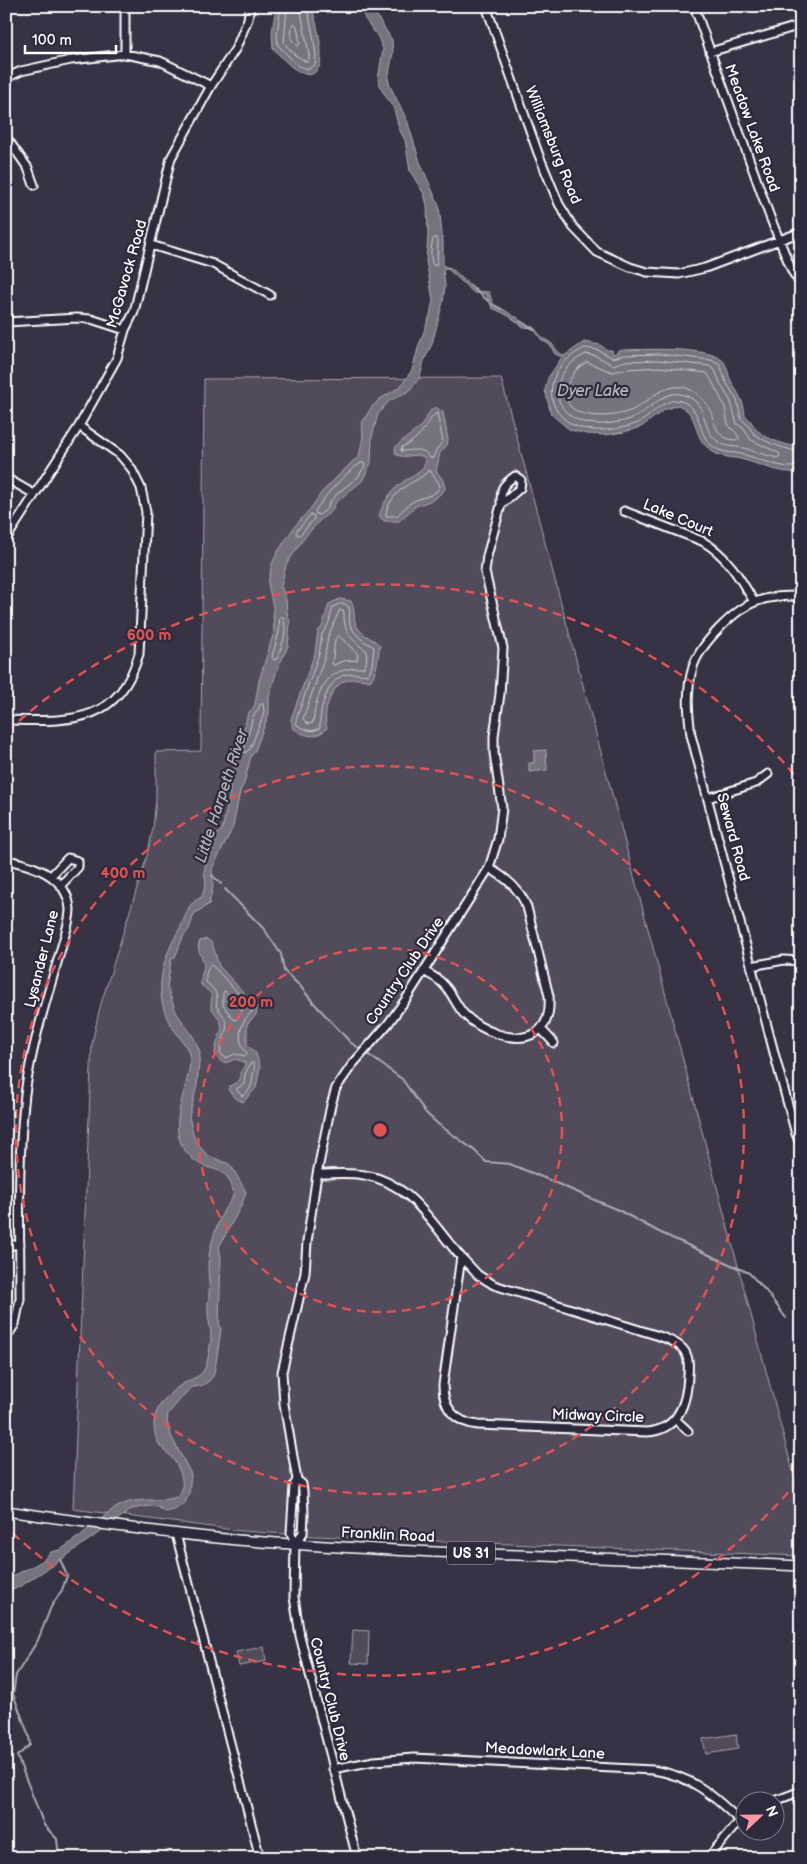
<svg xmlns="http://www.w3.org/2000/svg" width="807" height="1864" viewBox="0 0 807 1864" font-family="'Balsamiq Sans',sans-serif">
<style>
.green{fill:#514c5c;stroke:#a8a6ae}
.water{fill:#76737f;stroke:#adabb2}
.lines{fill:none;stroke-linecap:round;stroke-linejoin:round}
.shore{stroke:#c8c7cc;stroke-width:1}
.stream{stroke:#adabb2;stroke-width:2}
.minor-casing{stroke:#fff;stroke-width:11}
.major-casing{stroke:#fff;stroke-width:12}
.minor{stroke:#2f2a3d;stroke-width:7}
.major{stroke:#2f2a3d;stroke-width:9}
.ring{fill:none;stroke:#de5353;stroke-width:2.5;stroke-dasharray:9 6}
.labels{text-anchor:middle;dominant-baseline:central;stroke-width:4.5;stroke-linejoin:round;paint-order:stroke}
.shield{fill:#2f2a3d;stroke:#c1bfc5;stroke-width:1}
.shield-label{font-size:14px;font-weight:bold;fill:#fff}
.street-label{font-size:15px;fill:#fff;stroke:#2f2a3d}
.water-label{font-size:16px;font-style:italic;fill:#b4b2b9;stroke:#2f2a3d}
.centre{fill:#de5353;stroke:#2f2a3d;stroke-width:2.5}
.ring-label{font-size:15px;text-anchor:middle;font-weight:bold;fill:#de5353;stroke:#2f2a3d;stroke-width:4.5;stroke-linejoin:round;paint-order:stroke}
</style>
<rect width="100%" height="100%" fill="#373345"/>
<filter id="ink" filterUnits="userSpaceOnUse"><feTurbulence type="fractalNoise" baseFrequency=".02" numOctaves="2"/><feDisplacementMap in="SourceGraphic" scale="10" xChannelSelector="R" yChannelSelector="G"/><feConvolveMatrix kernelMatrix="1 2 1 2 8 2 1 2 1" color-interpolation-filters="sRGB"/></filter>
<g filter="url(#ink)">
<path class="green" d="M501 378 801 1502V1556L315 1536 242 1531 73 1509 92 1043 100 1007 147 856 153 828 156 799V752L201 751 204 379Z
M353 1630 369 1631 368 1664 351 1663Z
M264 1647 266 1661 239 1666 236 1652Z
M736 1734 738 1749 706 1754 703 1739Z"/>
<path class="water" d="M276 6H311C316 18 325 55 319 67 308 89 281 57 273 48L272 33Z
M360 6H373L378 18 392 40 393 53 388 79 390 86 407 120 420 162 439 206 443 242V266L451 268 476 291 489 292C495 310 492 302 506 311 511 314 511 316 517 317L522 325C537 326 533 328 542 337 545 340 549 341 552 344 556 349 558 352 564 356L584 342 600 345 607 350H612L613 354 617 353 618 350C639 350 711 345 724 362 728 368 728 375 731 381 738 394 744 400 745 416 752 420 753 427 758 431 769 441 788 445 801 448V470C797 471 793 473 789 472 774 471 759 464 744 460 731 456 719 459 708 448 692 435 700 414 678 405L664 410 641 427 624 432 605 435 587 434 570 430 551 414 545 390 548 378 562 357 555 354 550 345 542 340 533 328 522 327C514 318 504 313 492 308L486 294 474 293 448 269H443L445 286 443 302 432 344 424 361 420 377 409 391 389 401 378 414 372 437 371 463 362 481 336 502 331 512 320 520 304 538 286 565 281 586 286 600 287 612 290 623 288 646 277 670 269 697V713L255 751 251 756 244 784 240 791 233 827 212 869 213 886 209 904 194 914 189 929 183 937 175 957 171 960 167 987 176 1012 194 1038 200 1052 197 1085 189 1117 195 1141 207 1155 229 1164 233 1169 246 1192 241 1206 219 1247 221 1257 219 1322 221 1330 215 1369 213 1376 209 1381 203 1385 190 1388 168 1414 167 1422 171 1436 191 1474 189 1493 185 1503 174 1510 166 1512 158 1507 149 1506 132 1509 65 1557 21 1586 6 1593V1580C18 1573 30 1568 42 1561 46 1559 47 1554 51 1552 54 1551 57 1551 60 1550 65 1547 70 1543 74 1540 93 1527 107 1509 129 1502 141 1498 174 1503 180 1494 186 1483 179 1465 171 1457 167 1452 162 1449 159 1444 155 1438 154 1429 154 1422 156 1403 174 1388 190 1380 196 1377 200 1376 204 1370 208 1363 211 1343 211 1335 211 1328 208 1320 208 1313 207 1307 209 1301 209 1295 210 1286 208 1275 208 1265 209 1247 216 1226 224 1210 228 1203 235 1199 233 1190 226 1164 212 1173 197 1162 190 1158 183 1149 180 1141 171 1117 190 1084 190 1059 190 1049 178 1036 173 1028 151 995 162 959 180 928 188 913 186 904 202 897L206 882 204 871 207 859 216 835 222 830 230 793V783L248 713 253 709 255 704 259 681 274 632 273 607 268 583 272 564 277 553 295 526 311 508 322 492 352 462 359 457 363 437 362 423 371 408 380 399 400 387 412 370 419 345 430 315 433 300 426 261 428 236 427 205 424 194 410 171 405 140 399 129 394 109 380 87 378 79 383 49 378 37 365 19Z
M435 407 443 412 448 440 447 445 440 453 436 471 443 480 445 489 435 499 416 506 399 521H384L379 516C382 505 390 492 399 485 409 476 421 476 426 461L424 457C414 452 405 460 396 454L395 448C401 440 412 435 420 427 426 420 427 412 435 407Z
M340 599 351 601C356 610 352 620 358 628 364 637 375 639 380 646 377 658 378 672 370 681 363 679 350 677 343 682 330 689 322 714 327 728 316 740 304 736 293 728L291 719 315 653 318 631 322 627 329 604Z
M546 750 547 770 529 772V763H534V751Z
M207 939 212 943 219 966 257 1007 256 1015 247 1024V1045L256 1053 260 1067 256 1088 243 1102 237 1099 228 1090 230 1086 240 1080V1073L245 1065 244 1062 235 1059C225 1064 222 1065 215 1054 217 1029 231 1032 211 1008 211 991 215 997 201 985 200 978 204 969 204 965 203 956 195 949 200 941Z"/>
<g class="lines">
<path class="shore" d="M281 6 277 33 278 45 298 66 308 69 315 65 316 55 313 35 307 6
M287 6 284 43 295 55 307 62 309 60V55L300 6
M295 24 297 26 300 44 298 46 291 39 292 26Z
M436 238 438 242 437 264 434 266C429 260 431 247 433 239Z
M586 354 596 356 613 365 625 361 659 360 709 366 715 370 721 385 731 402 737 424 743 428 751 440 779 453 780 456 777 458C771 456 765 455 759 453 754 452 749 449 744 448 734 446 725 448 716 440 700 428 710 400 680 394 664 391 650 409 637 416 629 421 614 423 604 424 551 427 541 374 586 354Z
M587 362 612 372 628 369 659 367 707 373C709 375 724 404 725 408 727 413 726 418 728 424 731 430 738 432 739 439 732 442 720 437 717 429 713 423 713 415 709 408 703 396 689 385 675 387 656 389 648 403 632 410 617 417 582 420 570 406 567 402 566 394 565 388L576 370Z
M437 413 443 441 436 450 433 458H430C423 446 413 451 401 451L402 447C410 444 419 436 424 429 429 424 430 417 437 413Z
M801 453 772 444 762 439 754 434 747 424 741 419 737 400 726 382 720 365 711 360 659 354 623 355 613 358 598 350 585 348C532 372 544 434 605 430 615 429 629 427 638 423 651 417 665 396 681 401 702 408 697 431 710 444 721 455 733 451 745 455 760 459 775 466 790 467 793 467 797 466 801 465
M361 463H364L365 466 358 477 339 492 329 503 328 508 319 515 316 514 315 511C326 494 344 474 361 463Z
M428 471H431C433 477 439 481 440 487 433 498 422 496 412 502 406 506 402 511 397 516H386C385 507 395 494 402 489 410 482 420 480 428 471Z
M311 515 314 516V519L300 535H297L296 532Z
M340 604H345L349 607C351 613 348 618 350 624 354 635 365 642 374 647L372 666 368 675C360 674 351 673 344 675 326 681 319 712 320 728 312 733 305 730 297 725L296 720 319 654 322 634 328 625 333 607Z
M340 610 344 612C343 631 351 640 367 651L366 664 363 668C327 666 316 691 313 723L308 724 303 719 325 656 328 637Z
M280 617H283L284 620C287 633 282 647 277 659L274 660 272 657 279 632Z
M339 636 358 654 357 660 343 661 334 665 332 664 335 640Z
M263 704 264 711 263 716 250 749 245 753 244 750 253 716 257 711 260 705Z
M211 964 252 1008V1012C239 1022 236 1041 247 1053L246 1056 235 1054 226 1058 220 1053C223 1029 235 1029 216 1006 219 995 215 989 206 982V974Z
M225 991 243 1009 236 1020 233 1019 223 1005V994Z
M253 1063C256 1068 254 1069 253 1075 252 1084 251 1091 242 1096L236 1089 244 1084 245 1074 250 1064Z"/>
<path class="stream" d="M471 286 488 301
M492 304 501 309
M520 321 535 330
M212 875 221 884
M225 889 264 929 281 954 284 971 300 986 313 1002 351 1043 362 1050
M366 1053 402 1079 426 1113 438 1124 474 1150 486 1162 510 1164 549 1180 620 1211 659 1232 749 1273 766 1291 786 1318
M59 1858 57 1839 44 1825 17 1756 30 1745 29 1736 13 1694 16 1675 38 1640 51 1607 62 1590 67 1576 60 1559"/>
<defs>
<path id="minor" d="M125 6V54
M486 6 538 153 559 204 573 227 597 252 630 267 647 272 679 274 705 268 801 232
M694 6 770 217 792 271 801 285
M710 52 801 25
M6 78 21 71 71 60 125 54 160 61 211 86
M6 137 28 168 34 185
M151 245 213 264 270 295
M6 322 77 318 91 319 125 330
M6 478 34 494
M624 511 702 541C727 555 740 578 754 602
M6 539 79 426 117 358 125 330 134 312 171 158 211 86 236 48 248 19 250 6
M801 596C786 596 770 596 755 602 734 610 700 644 693 667 686 689 688 712 691 735L777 1064 796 1134 801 1146
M6 720C69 721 118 726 139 654L146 512 141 488 131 468 120 455 79 426
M708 798 756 783 768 774
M6 860C34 865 67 876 70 909 70 914 69 919 68 924 53 980 33 1036 25 1094 17 1162 20 1231 20 1299L15 1324 6 1338
M51 876 68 858 78 861V867L61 885
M751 966 784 960 801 961
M424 971C430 975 438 978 443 984 452 992 456 1006 465 1015 480 1030 515 1045 535 1033 548 1026 550 1010 549 996L527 907C519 888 506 878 489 868
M541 1029 554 1043
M317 1174C333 1174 349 1172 364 1175 411 1182 432 1225 461 1257
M6 1246 20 1244
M461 1257 478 1275 494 1285 659 1336C667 1339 677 1342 683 1349 689 1356 689 1365 688 1375 687 1402 679 1430 647 1432L478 1425C455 1422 443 1409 443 1385Z
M675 1419 688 1431
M297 1480 284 1404 282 1372 305 1273 307 1242 317 1174 331 1105 336 1088 352 1065 388 1024 406 999 489 868 498 839 502 808 494 753V736L500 694 503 648 485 572 487 556 501 505 520 488 521 480 515 476C501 486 501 488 501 505
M176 1534 260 1858
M295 1543 303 1533 304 1514 303 1491 302 1484 297 1480 294 1485 291 1533 295 1543 294 1597 300 1636 357 1858
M333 1769 374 1761 414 1758 653 1770C692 1776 713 1795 740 1821
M772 1802 801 1791
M708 1858 735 1826 744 1818"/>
<path id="major" d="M6 1511C83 1522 160 1533 237 1540 424 1555 613 1557 801 1566"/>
</defs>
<use href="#minor" class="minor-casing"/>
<use href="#major" class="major-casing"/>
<use href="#minor" class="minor"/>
<use href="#major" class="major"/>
</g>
</g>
<g class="ring">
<circle cx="380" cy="1130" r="182"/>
<circle cx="380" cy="1130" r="364"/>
<path d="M798 1481A546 546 0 0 1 8 1529M8 731A546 546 0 0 1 798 779"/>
</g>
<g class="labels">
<rect class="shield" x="447" y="1541.5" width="48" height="23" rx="4"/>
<g class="shield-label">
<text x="471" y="1553">US 31</text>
</g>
<g class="street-label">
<text transform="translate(752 128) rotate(70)">Meadow Lake Road</text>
<text transform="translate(553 145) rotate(68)">Williamsburg Road</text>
<text transform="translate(127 274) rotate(-74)">McGavock Road</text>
<text transform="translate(678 518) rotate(23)">Lake Court</text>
<text transform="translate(733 837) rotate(75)">Seward Road</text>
<text transform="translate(42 959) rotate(-76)">Lysander Lane</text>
<text transform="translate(405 971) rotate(-56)">Country Club Drive</text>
<text transform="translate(598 1416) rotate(2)">Midway Circle</text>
<text transform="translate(388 1535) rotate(3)">Franklin Road</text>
<text transform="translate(330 1699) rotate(76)">Country Club Drive</text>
<text transform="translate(545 1751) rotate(3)">Meadowlark Lane</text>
</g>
<g class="water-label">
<text x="593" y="391">Dyer Lake</text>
<text transform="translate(222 796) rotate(-72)">Little Harpeth River</text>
</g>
</g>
<circle cx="380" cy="1130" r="8" class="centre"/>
<g class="ring-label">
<text x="149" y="640">600 m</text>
<text x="123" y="878">400 m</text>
<text x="251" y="1007">200 m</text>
</g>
<rect width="807" height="1864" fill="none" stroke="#2f2a3d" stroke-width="25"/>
<rect x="12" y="12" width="782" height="1839" fill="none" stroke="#fff" stroke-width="2" filter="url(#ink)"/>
<g transform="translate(760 1816) rotate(68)"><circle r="24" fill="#2f2a3d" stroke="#827f8b"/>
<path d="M0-4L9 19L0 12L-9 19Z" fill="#ff9aa2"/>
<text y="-8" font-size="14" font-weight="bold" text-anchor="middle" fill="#ffffff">N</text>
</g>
<path d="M25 45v8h91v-8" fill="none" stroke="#ffffff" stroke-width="2.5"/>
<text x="32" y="45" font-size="15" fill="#ffffff" stroke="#2f2a3d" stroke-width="4" paint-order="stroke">100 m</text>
</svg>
